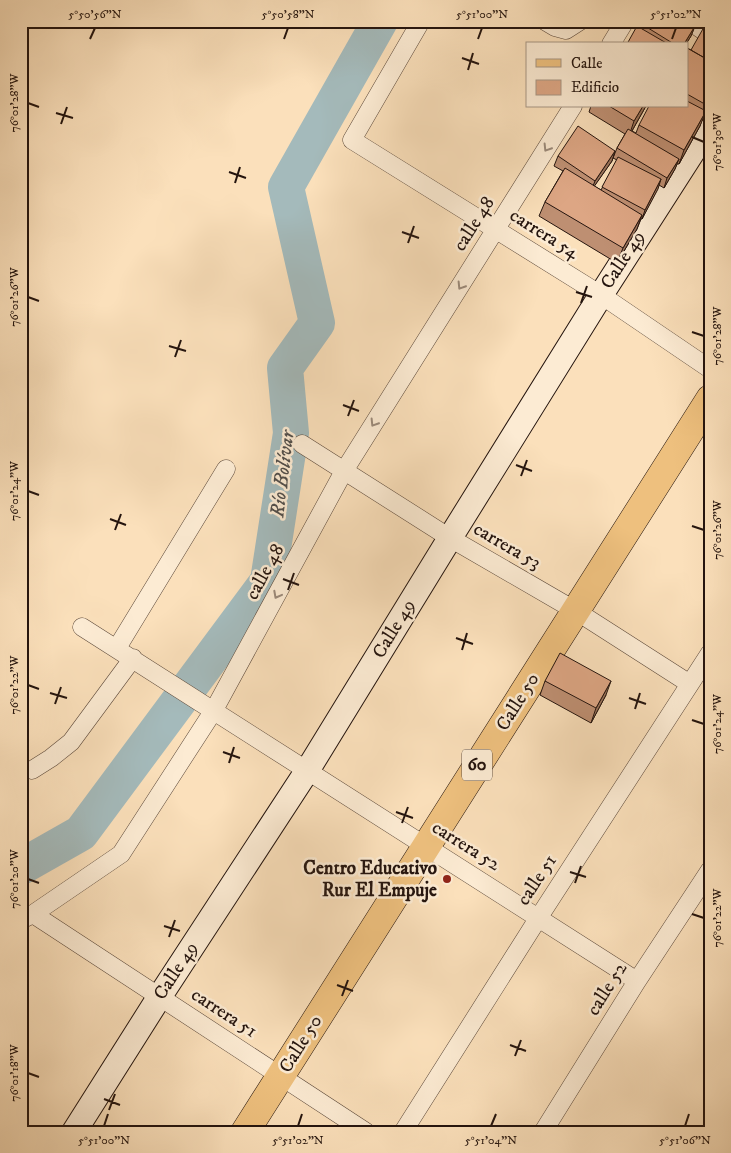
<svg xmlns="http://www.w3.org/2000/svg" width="731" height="1153" viewBox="0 0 731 1153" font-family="'IM FELL DW Pica',serif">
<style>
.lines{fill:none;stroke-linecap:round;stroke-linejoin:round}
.river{stroke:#a4babb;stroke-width:36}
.street-casing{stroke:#5a4739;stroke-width:19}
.secondary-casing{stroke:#24140e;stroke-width:26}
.primary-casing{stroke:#24140e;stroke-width:29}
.street{stroke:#fcebd3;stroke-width:18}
.secondary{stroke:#fcebd3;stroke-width:24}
.primary{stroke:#eec07e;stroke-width:28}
.wall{fill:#be8f72;stroke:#24140e}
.shaded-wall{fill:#9b745c;stroke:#24140e}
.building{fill:#dda684;stroke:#24140e}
.oneway{stroke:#9b8a7a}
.ticks{fill:none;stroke:#24140e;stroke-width:2}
.poi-dot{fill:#8f2418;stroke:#fcebd3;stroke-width:2}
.labels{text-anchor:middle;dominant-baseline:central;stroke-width:5;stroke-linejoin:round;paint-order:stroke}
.shield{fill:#fcebd3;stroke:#655449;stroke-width:1}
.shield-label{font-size:18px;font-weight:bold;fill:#24140e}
.street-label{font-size:19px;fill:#24140e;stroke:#fcebd3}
.poi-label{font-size:19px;font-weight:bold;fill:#24140e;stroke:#fcebd3;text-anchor:end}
.water-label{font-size:20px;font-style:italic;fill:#514e4b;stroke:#fcebd3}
.neatline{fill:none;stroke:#24140e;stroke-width:2}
.ticks-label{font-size:12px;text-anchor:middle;fill:#24140e}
</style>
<rect width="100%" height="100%" fill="#fbe0bb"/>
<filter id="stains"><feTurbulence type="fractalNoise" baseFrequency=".004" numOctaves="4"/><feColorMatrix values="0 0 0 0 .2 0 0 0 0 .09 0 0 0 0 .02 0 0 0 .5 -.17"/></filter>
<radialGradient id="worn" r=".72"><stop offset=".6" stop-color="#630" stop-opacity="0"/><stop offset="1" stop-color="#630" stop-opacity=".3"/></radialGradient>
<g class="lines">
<path class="river" d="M21 867 81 833 268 581 291 433 285 368 317 323 286 187 380 21"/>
<defs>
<path id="street" d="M421 21 352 140 601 295 710 369
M545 21 555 27 566 30 580 21
M689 21 710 35
M611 44 625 21
M302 444 450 538 576 611 690 684
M82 627 637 981
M117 648 226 469
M32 770 51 758 71 742 133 658
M33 914 366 1132
M21 920 33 914 121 854 214 710 344 471 573 106
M403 1132 539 917 710 653
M543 1132 637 981 710 870"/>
<path id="secondary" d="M74 1132 160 996 307 771 450 538 601 295 710 125"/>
<path id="primary" d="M245 1132 710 399"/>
</defs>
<use href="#street" class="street-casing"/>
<use href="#secondary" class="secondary-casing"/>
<use href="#primary" class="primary-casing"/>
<use href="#street" class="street"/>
<use href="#secondary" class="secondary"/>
<use href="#primary" class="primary"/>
</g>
<path class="wall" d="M640 23 695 26 691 36 686 44H627L639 27Z
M710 30V115L706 122 702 120 700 126 679 164H677L675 169 664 188 659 185 642 219H641L637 229 617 263 539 216 545 202 563 171 554 166 558 156 615 151 612 161 594 186 601 190 617 160 613 158 617 148 625 134 589 112 591 106H646L632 131 636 133 639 125 687 106V48L691 50Z
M545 681 606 695 591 723 540 695Z"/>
<path class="shaded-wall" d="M695 26 691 36 686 44H684Z
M643 106H646L629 136 634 121Z
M706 111 700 126 679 164 684 150Z
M615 151 612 161 591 191 595 181Z
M679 159 675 169 664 188 667 178Z
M661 179 658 189 642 219 645 210Z
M642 215 637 229 617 263 623 248Z
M611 681 606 695 591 723 596 708Z"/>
<path class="building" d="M641 21H687L695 26 684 44H674L640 23Z
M637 26 668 44H627Z
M704 27 710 30V61L691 50Z
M687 48 710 61V107L687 94Z
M687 101 706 111 684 150 639 125 649 106H687Z
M609 106H643L634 121Z
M578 126 615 151 595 181 558 156Z
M628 129 679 159 667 178 617 148Z
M618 157 661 179 645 210 602 187Z
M565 168 642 215 623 248 545 202Z
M560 653 611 681 596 708 545 681Z"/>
<defs><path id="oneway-chevron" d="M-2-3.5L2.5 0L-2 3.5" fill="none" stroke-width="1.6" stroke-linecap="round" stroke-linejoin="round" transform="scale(1.25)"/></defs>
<g class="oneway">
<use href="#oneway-chevron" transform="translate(547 148) rotate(122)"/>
<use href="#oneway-chevron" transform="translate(461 286) rotate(122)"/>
<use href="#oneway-chevron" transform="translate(374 423) rotate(122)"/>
<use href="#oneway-chevron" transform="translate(277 595) rotate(118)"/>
</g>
<path class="ticks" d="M90 39 95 28M284 39 288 28M478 39 482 28M672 39 676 28M462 58 479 64M468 70 473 53M28 103 39 107M56 113 73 118M61 124 67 107M692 137 704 142M229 172 246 178M235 183 240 167M402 232 419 238M408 243 414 226M576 292 592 297M28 297 39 301M581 303 587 286M692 332 704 336M169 346 186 351M175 357 181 340M343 405 359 411M348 416 354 400M516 465 532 471M521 476 527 460M28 491 39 495M110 519 126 525M692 526 704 530M115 530 121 514M283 579 299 585M288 590 294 573M456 638 473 644M462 650 467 633M28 685 39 689M50 693 67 698M629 698 646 704M55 704 61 687M635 709 640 693M692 720 704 724M223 752 240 758M229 763 234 747M396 812 413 818M402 823 408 807M570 872 586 877M28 879 39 883M575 883 581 866M692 914 704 918M164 926 180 931M169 937 175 920M337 985 353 991M342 996 348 980M510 1045 526 1051M515 1056 521 1040M28 1073 39 1077M104 1099 120 1105M109 1110 115 1094M104 1126 108 1114M298 1126 302 1114M491 1126 496 1114M685 1126 689 1114"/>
<circle class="poi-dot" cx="447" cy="879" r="5"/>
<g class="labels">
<rect class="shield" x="462" y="749.5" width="30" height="31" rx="4"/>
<g class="shield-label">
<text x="477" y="765">60</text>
</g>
<g class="street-label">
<text transform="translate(474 224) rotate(-58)">calle 48</text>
<text transform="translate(544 234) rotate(32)">carrera 54</text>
<text transform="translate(623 260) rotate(-57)">Calle 49</text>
<text transform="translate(507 546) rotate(30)">carrera 53</text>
<text transform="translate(265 572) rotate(-62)">calle 48</text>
<text transform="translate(394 629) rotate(-59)">Calle 49</text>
<text transform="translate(518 702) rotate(-58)">Calle 50</text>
<text transform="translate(466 846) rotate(32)">carrera 52</text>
<text transform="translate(537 880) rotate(-57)">calle 51</text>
<text transform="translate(176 971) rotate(-57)">Calle 49</text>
<text transform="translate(607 989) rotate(-58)">calle 52</text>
<text transform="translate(224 1013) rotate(33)">carrera 51</text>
<text transform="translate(301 1044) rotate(-58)">Calle 50</text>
</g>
<g class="poi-label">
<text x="437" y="868">Centro Educativo<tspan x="437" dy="22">Rur El Empuje</tspan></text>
</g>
<g class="water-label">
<text transform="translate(283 474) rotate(-83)">Río Bolívar</text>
</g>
</g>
<rect width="731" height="1153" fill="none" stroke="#fbe0bb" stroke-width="55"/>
<rect x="526" y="42" width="162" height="65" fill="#fcebd3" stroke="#a69584"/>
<rect x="536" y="59" width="25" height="8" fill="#eec07e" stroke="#a69584"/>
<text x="571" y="68" font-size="15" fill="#24140e">Calle</text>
<rect x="536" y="80" width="25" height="15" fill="#dda684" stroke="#a69584"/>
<text x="571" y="92" font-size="15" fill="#24140e">Edificio</text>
<rect x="28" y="28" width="676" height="1098" class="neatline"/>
<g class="ticks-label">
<text x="95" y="18">5°50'56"N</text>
<text x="288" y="18">5°50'58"N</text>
<text x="482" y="18">5°51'00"N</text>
<text x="676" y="18">5°51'02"N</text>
<text transform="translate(14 103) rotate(-90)" y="4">76°01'28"W</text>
<text transform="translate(717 142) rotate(-90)" y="4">76°01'30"W</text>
<text transform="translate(14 297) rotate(-90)" y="4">76°01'26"W</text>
<text transform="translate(717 336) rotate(-90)" y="4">76°01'28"W</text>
<text transform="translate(14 491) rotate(-90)" y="4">76°01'24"W</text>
<text transform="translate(717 530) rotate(-90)" y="4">76°01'26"W</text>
<text transform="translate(14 685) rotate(-90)" y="4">76°01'22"W</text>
<text transform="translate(717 724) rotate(-90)" y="4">76°01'24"W</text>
<text transform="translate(14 879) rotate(-90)" y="4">76°01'20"W</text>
<text transform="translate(717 918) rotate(-90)" y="4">76°01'22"W</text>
<text transform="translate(14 1073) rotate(-90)" y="4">76°01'18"W</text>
<text x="104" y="1144">5°51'00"N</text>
<text x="298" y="1144">5°51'02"N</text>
<text x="491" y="1144">5°51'04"N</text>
<text x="685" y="1144">5°51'06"N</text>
</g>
<rect width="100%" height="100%" filter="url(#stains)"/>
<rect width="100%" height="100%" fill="url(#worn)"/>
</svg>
